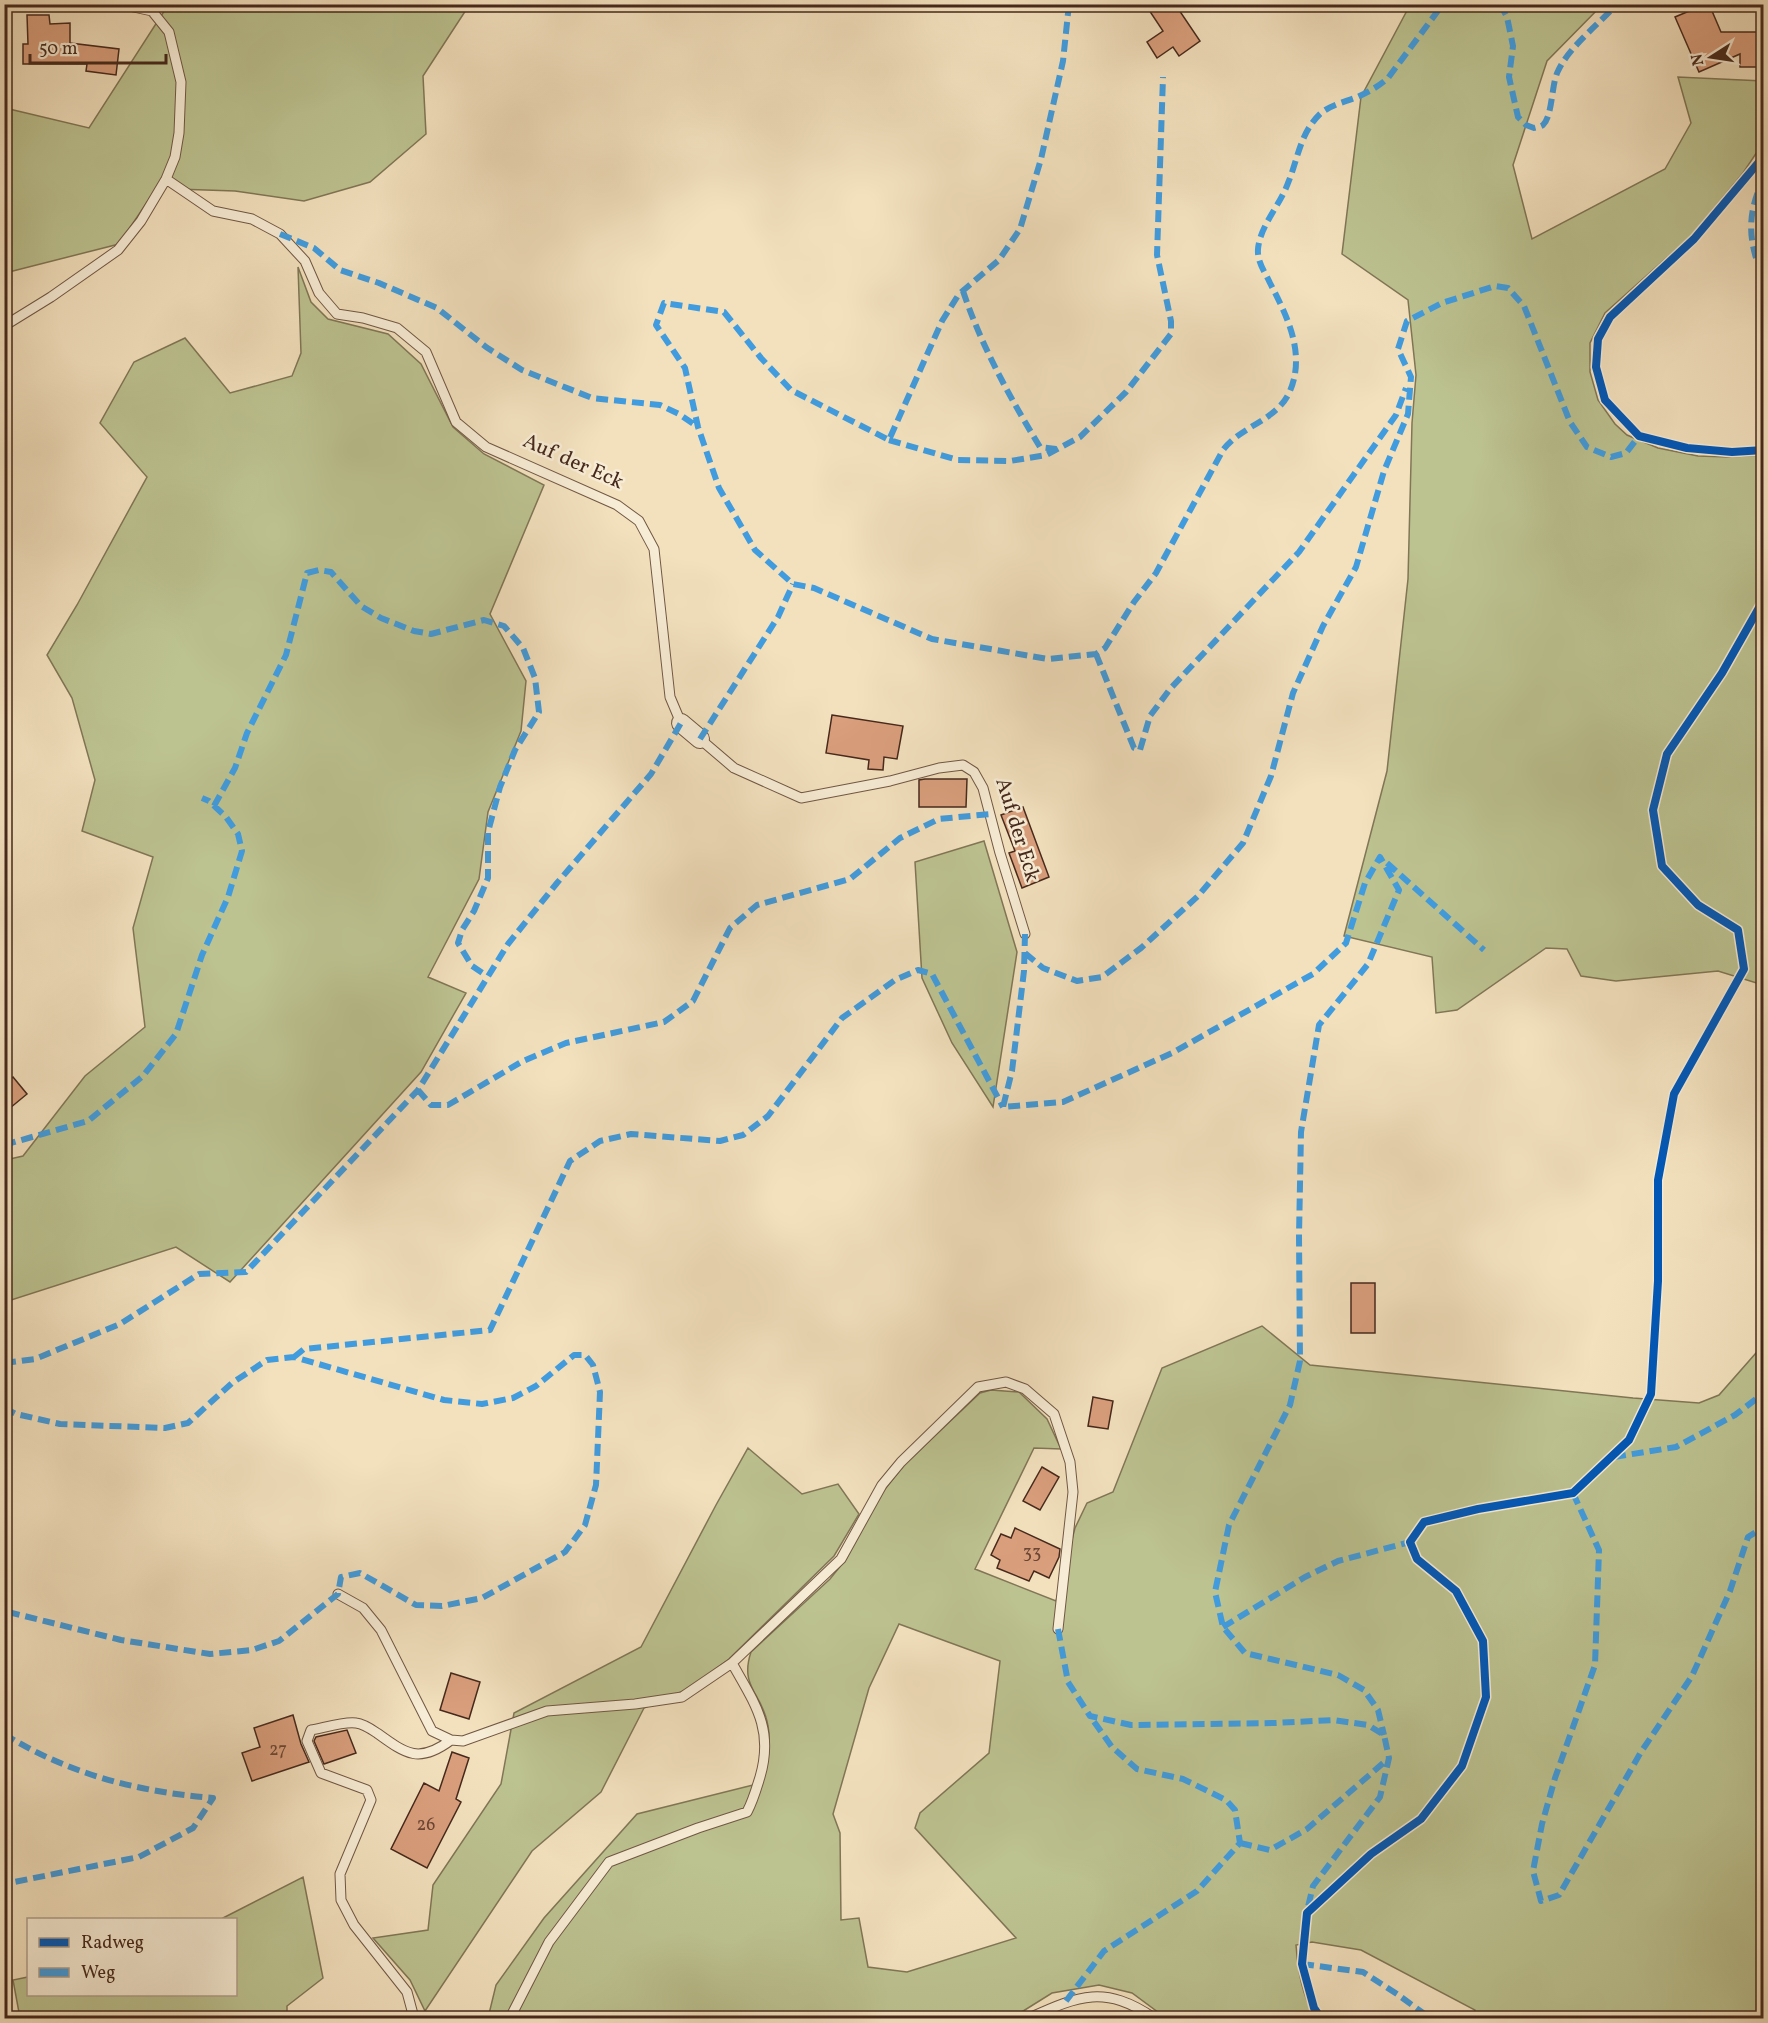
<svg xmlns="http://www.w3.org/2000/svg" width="1768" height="2023" viewBox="0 0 1768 2023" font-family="Vollkorn,serif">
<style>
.green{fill:#bcc290;stroke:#817656;stroke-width:1.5;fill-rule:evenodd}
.building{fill:#da9f7d;stroke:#46291c;stroke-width:1.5}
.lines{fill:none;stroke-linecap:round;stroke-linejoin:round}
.service-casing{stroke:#715744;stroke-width:11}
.minor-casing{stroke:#715744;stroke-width:20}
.service{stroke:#f7ecd5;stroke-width:9}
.minor{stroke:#f7ecd5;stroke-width:18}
.quiet{stroke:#409cdf;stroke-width:6;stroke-dasharray:12 6;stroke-linecap:butt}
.cycleway-casing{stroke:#f7ecd5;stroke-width:11}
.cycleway{stroke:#0057b8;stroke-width:8}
.labels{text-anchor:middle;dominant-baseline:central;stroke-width:5;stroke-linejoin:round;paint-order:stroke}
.number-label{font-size:18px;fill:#6b4634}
.street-label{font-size:21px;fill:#46291c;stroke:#f7ecd5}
</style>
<rect width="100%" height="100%" fill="#f3e1be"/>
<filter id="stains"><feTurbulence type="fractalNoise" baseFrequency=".00333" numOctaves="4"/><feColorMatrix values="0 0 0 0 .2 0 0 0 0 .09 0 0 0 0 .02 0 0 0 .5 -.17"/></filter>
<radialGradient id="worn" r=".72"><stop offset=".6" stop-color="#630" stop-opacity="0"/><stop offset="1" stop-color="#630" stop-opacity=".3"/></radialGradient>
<path class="green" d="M168 5H466V10L423 76 426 134 370 182 304 201 235 191 176 189 160 183 119 244 5 273V108L89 128Z
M1410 5H1602L1547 61 1513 165 1532 239 1665 169 1691 123 1678 77 1763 81V143L1743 173 1691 236 1605 313 1590 343V372L1598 400 1615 424 1627 435 1658 448 1698 456 1729 457 1763 455V985L1718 971 1616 981 1581 976 1567 949 1546 948 1457 1010 1436 1013 1432 957 1344 936 1387 771 1408 579 1412 423 1416 375 1408 300 1342 254 1361 97Z
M298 267 311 302 328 319 388 334 421 364 453 427 484 454 544 485 490 614 526 681 521 731 488 812 479 879 428 977 466 993 421 1072 230 1282 176 1247 5 1302V1160L23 1156 85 1076 145 1027 133 928 153 857 82 831 95 780 72 698 47 655 77 605 147 477 100 423 134 362 185 338 230 393 292 376 301 353Z
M984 841 1017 952 993 1107 952 1043 922 978 915 862Z
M1262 1326 1310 1365 1633 1398 1699 1403 1719 1395 1763 1345V2018H1472L1475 2010 1361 1950 1312 1942 1296 1945C1298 1972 1302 1994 1315 2018H1166L1132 1993 1099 1985 1052 1993 1012 2018H488L496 1985 544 1918 637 1814 753 1785 761 1786C766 1766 772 1747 768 1726 763 1693 739 1688 751 1652L830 1579 846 1559 881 1494 904 1465 980 1393 991 1390 1019 1392 1047 1419 1061 1449 1034 1448 975 1569 1056 1601 1075 1528 1087 1503 1113 1492 1162 1368ZM899 1624 1000 1661 989 1753 920 1813 915 1828 1016 1938 907 1972 868 1967 859 1918 841 1920 840 1833 833 1814 869 1688Z
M748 1448 802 1494 838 1484 859 1514 834 1556 729 1659 690 1688 644 1708 601 1792 532 1851 425 2011 410 1980 373 1938 428 1930 433 1885 501 1784 514 1713 641 1647 716 1505Z
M303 1877 323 1978 287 2006V2018H20L13 1980 28 1977V1994H236V1920L221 1919Z"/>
<path class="building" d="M1145 4H1175L1200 41 1179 56 1173 47 1157 58 1147 42 1163 31Z
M1706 4H1709L1721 32H1764V67H1740V54L1699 72 1675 17Z
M27 15H49L50 24 70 23V43L119 49 116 75 86 71 87 64H23V44H28Z
M832 715 903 726 897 759 884 757 883 770 868 769 869 760 826 753Z
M925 779H967L966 807H919V780Z
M1023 807 1049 877 1022 888 1009 853 1015 851 1001 815Z
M13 1077 27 1094 4 1113V1084Z
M1351 1283H1375V1333H1351Z
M1093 1397 1113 1401 1108 1429 1088 1426Z
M1042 1467 1059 1477 1040 1510 1023 1501Z
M1015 1528 1060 1549 1059 1557 1049 1578 1034 1571 1029 1581 997 1568 1000 1560 991 1555 1001 1534 1011 1538Z
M451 1673 480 1682 469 1719 440 1710Z
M293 1715 301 1744 309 1762 252 1781 242 1753 260 1747 254 1728Z
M347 1730 356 1753 324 1764 314 1741 316 1737Z
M452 1752 469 1758 456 1799 461 1802 427 1868 391 1849 424 1783 439 1791Z"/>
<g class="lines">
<defs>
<path id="service" d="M4 6 30 4
M166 179 213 211 252 219 280 234 305 261 319 293 337 314 363 318 397 328 426 352 456 422 486 447 617 505 639 521 654 549 670 697 681 723
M4 326 51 297 118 250 141 221 166 179 175 157 179 133 181 82 169 32 152 11 129 6 71 4
M700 739 734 768 801 798 890 781 939 768 963 765 974 772 983 788 1000 853 1025 934
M338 1594 363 1608 381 1630 432 1731 451 1740 463 1741 547 1711 635 1704 682 1697 732 1663
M414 2018 407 1992 354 1925 341 1900 340 1874 371 1800 367 1790 321 1773 307 1741 311 1730C323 1728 345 1721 356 1723 364 1724 371 1729 377 1733 406 1754 419 1764 451 1740
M510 2018 549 1942 609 1862 698 1828 747 1812C753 1801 756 1790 760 1777 774 1729 755 1704 732 1663L841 1559 882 1485 901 1462 978 1387 1006 1382 1025 1389 1054 1414 1070 1462 1073 1492 1058 1629
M1029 2018C1080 1995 1105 1985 1154 2018"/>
<path id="minor" d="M681 723 700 739"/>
</defs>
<use href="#service" class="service-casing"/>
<use href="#minor" class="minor-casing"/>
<use href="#service" class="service"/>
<use href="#minor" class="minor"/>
<path class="quiet" d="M1069 4 1063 61 1041 159 1020 229 999 260 959 294 942 321 889 440 791 390 761 358 724 312 664 303 656 325 685 368 698 427 719 488 755 550 793 584 814 588 932 639 1048 659 1096 654 1105 648 1134 602 1156 573 1223 450C1242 425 1277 421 1290 391 1306 353 1287 316 1270 283 1265 272 1257 262 1258 249 1260 226 1280 205 1288 183 1298 159 1300 133 1320 114 1330 105 1345 102 1357 97 1369 92 1379 86 1388 78L1443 4
M1500 4 1507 17 1513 46 1509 77 1518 117 1526 125 1534 128C1537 127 1540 127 1543 125 1553 115 1551 85 1558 71 1569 47 1599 24 1617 4
M280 234 314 248 340 270 379 283 437 308 486 347 522 370 592 398 660 405 679 414 698 427
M1756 258C1747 227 1751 206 1764 177
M963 291C981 345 1010 398 1040 447L1056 449
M889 440 958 460 1010 461 1046 455 1080 437 1126 392 1171 334V321L1157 255 1163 77
M1096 654 1134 748 1140 750 1150 716 1170 689 1299 552 1396 415 1406 388
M700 739 778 617 793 584
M214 806 235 768 247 733 286 655 307 573 319 570 331 572 361 606 381 618 414 631 431 634 484 620 504 626 523 648 535 678 539 712 515 750 500 787 488 832V878L474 911 462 930 458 943 472 966 487 976
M1387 863 1484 950
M1025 934 1024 971 1012 1071 1003 1107 1063 1102 1172 1053 1313 974 1346 943 1365 883 1380 857 1399 890 1368 964 1319 1025 1301 1132 1299 1236 1300 1361 1290 1405 1229 1525 1215 1592 1223 1627 1245 1653 1338 1675 1364 1690 1378 1710 1384 1735
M1025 953 1043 968 1077 981 1102 977 1141 948 1198 896 1243 843 1271 776 1293 693 1323 626 1356 567 1384 471 1408 414 1411 377 1398 349 1407 321 1442 303 1495 286 1508 288 1524 306 1570 422 1587 447 1611 457 1626 453 1639 436
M418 1090 431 1105H448L523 1061 566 1043 664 1022 693 1001 730 928 757 905 850 879 900 838 939 819 990 814
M4 1145 88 1121 143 1076 176 1034 202 955 228 897 242 851 238 834 226 817 209 801 202 798
M294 1357 304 1349 490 1330 570 1161 600 1141 631 1134 720 1141 743 1135 768 1116 842 1018 895 980 918 970 932 974 1003 1107
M4 1363 35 1359 120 1324 199 1274 246 1272 418 1090 508 944 557 883 651 774 681 723
M4 1408 16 1414 60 1424 165 1428 188 1423 232 1383 267 1360 294 1357 444 1400 482 1404 513 1398 536 1386 574 1355H585L593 1365 600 1392 596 1485 585 1525 565 1552 482 1598 442 1606 416 1605 360 1573 341 1577 338 1594 279 1641 252 1650 210 1654 121 1640 4 1611
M1614 1457 1676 1447 1735 1415 1764 1393
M1573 1493 1599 1550 1595 1665 1555 1778 1542 1824 1533 1871 1541 1901 1559 1895 1641 1752 1692 1676 1730 1591 1748 1537 1764 1527
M1223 1627 1305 1577 1338 1561 1410 1542
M1058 1629 1068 1682 1090 1716 1131 1725 1275 1723 1333 1720 1368 1725 1384 1735 1389 1758 1380 1797 1313 1886 1307 1911
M4 1734C68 1774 139 1792 213 1798L193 1828 139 1857 4 1884
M1240 1843 1270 1850 1307 1829 1389 1758
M1302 1964 1363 1972 1397 1994 1430 2018
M1066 2001 1104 1951 1197 1891 1240 1843 1235 1810 1226 1800 1183 1779 1137 1769 1112 1747 1090 1716"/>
<defs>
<path id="cycleway" d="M1764 156 1694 239 1610 317 1598 339 1596 367 1605 400 1639 436 1687 448 1732 452 1764 450
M1321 2018 1314 2008 1302 1964 1307 1913 1371 1854 1421 1819 1462 1766 1486 1697 1483 1641 1456 1591 1417 1559 1410 1542 1424 1522 1478 1509 1573 1493 1629 1440 1651 1394 1658 1281V1180L1674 1094 1744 969 1738 930 1698 905 1662 866 1653 810 1667 754 1722 673 1764 599"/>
</defs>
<use href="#cycleway" class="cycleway-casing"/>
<use href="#cycleway" class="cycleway"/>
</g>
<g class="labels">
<g class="number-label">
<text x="1032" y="1553">33</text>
<text x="278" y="1750">27</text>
<text x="426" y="1825">26</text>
</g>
<g class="street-label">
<text transform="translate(573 462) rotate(24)">Auf der Eck</text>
<text transform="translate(1017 830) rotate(73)">Auf der Eck</text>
</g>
</g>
<rect width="1768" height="2023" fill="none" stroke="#f3e1be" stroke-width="24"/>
<rect x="6" y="6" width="1756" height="2011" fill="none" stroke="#46291c" stroke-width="3"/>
<rect x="12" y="12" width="1744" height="1999" fill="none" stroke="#46291c" stroke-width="1.5"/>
<rect x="27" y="1918" width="210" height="78" fill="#f7ecd5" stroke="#b09e8b" stroke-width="1.5"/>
<rect x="39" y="1938" width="30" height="9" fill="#0057b8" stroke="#b09e8b" stroke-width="1.5"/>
<text x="81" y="1948" font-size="18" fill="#46291c">Radweg</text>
<rect x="39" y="1968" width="30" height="9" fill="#409cdf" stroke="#b09e8b" stroke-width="1.5"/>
<text x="81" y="1978" font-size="18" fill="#46291c">Weg</text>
<g transform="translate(1711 57) rotate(258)" stroke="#f7ecd5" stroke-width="4.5" paint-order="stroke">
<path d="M0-4.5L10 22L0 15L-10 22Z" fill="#46291c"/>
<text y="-9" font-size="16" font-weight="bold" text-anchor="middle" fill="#46291c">N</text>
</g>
<path d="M30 54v9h136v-9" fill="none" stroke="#46291c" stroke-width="3"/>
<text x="39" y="54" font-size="18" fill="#46291c" stroke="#f7ecd5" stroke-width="4.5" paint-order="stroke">50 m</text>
<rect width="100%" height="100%" filter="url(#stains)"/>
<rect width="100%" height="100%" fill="url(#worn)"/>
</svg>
